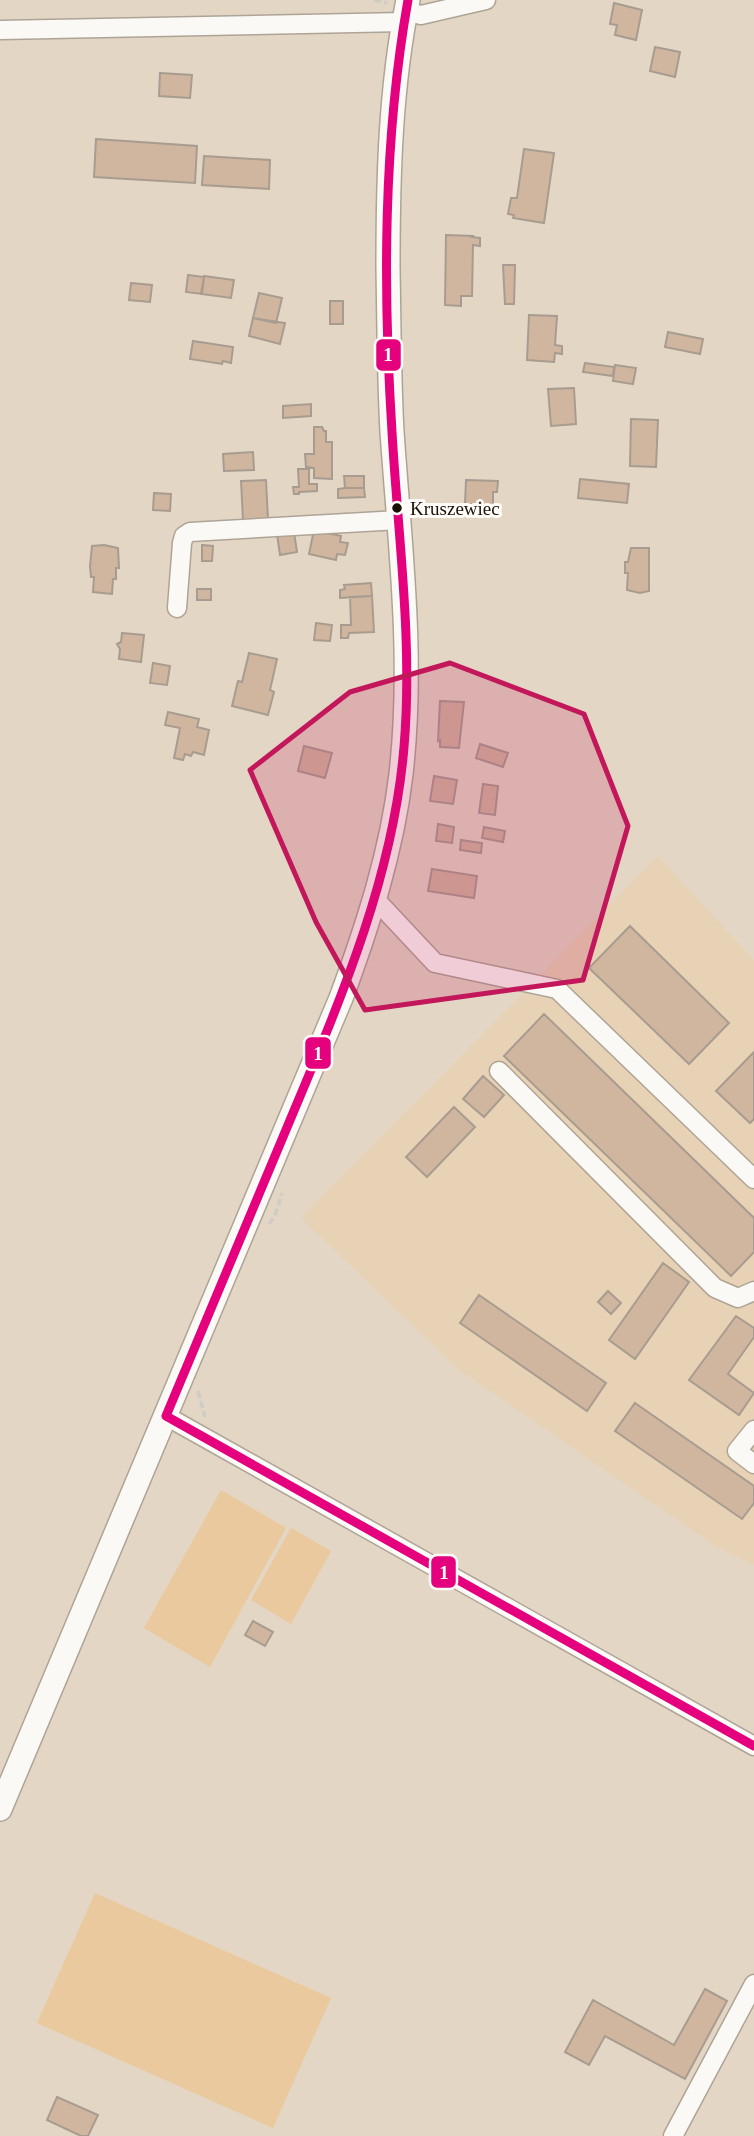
<svg xmlns="http://www.w3.org/2000/svg" width="754" height="2136" viewBox="0 0 754 2136" font-family="'Times New Roman',serif">
<style>
.built{fill:#e8d2b5}
.green{fill:#e9c99d}
.building{fill:#d0b69f;stroke:#a89c90;stroke-width:2}
.lines{fill:none;stroke-linecap:round;stroke-linejoin:round}
.minor-casing{stroke:#aea496;stroke-width:21}
.major-casing{stroke:#aea496;stroke-width:26}
.path{stroke:#cfccc6;stroke-width:3.5;stroke-dasharray:7 3.5;stroke-linecap:butt}
.minor{stroke:#fbf9f6;stroke-width:18}
.major{stroke:#fbf9f6;stroke-width:23}
.bus-1-casing{stroke:#fffcf9;stroke-width:14}
.bus-1{stroke:#e5007d;stroke-width:9}
.marked{fill:#c2185b;fill-opacity:0.2;stroke:#c2185b;stroke-width:5;stroke-linejoin:round}
.bus-dot{fill:#1a1106;stroke:#fffcf9;stroke-width:2.5}
.labels{text-anchor:middle;dominant-baseline:central;stroke-width:6;stroke-linejoin:round;paint-order:stroke}
.bus-label{font-size:19px;fill:#1a1106;stroke:#fffcf9;text-anchor:start}
.line-badge{stroke:#fffcf9;stroke-width:2.5}
.badge-label{font-size:19px;text-anchor:middle;font-weight:bold;fill:#fff}
</style>
<rect width="100%" height="100%" fill="#e3d6c4"/>
<path class="built" d="M658 856 754 960V1565L715 1546 458 1369 301 1218Z"/>
<path class="green" d="M221 1490 286 1528 210 1667 144 1628Z
M291 1528 331 1551 291 1624 251 1600Z
M95 1893 331 1998 273 2128 37 2023Z"/>
<path class="building" d="M614 3 642 10 636 40 615 35 617 25 610 24Z
M655 47 680 52 675 77 650 71Z
M160 73 192 75 190 98 159 96Z
M96 139 197 146 195 183 94 177Z
M524 149 554 153 544 223 513 218 514 215 508 214 511 198H517Z
M204 156 270 160 269 189 202 185Z
M446 235 474 236 472 237 480 238V246L473 245 472 296H461V306L445 305Z
M503 265H515L514 304H505Z
M188 275 204 277 202 294 186 292Z
M204 276 234 280 231 298 201 294Z
M131 283 152 285 150 302 129 300Z
M259 293 282 298 276 323 253 318Z
M330 301H343V324H330Z
M529 315 557 316 555 345 562 346V354L555 353 554 362 527 360Z
M253 318 285 323 280 344 249 336Z
M668 332 703 339 700 354 665 347Z
M193 341 233 347 231 363 223 361 222 364 190 359Z
M585 363 614 367 613 376 583 372Z
M615 365 636 368 633 384 613 381Z
M574 388 576 424 551 426 548 389Z
M311 404V416L283 418V406Z
M631 419 658 420 656 467 630 466Z
M314 427H322L324 431H326V442H332V479L314 478V468L306 467 305 454H314Z
M253 452 254 470 224 471 223 454Z
M298 469H309V484H317V491L299 492V494H294L293 487H299Z
M344 476H364V488H345Z
M580 479 629 484 627 503 578 498Z
M266 480 268 519 243 520 241 481Z
M466 480 498 481 497 492H493V505L465 504Z
M345 488H364L365 497 338 498V489Z
M154 493 171 494 170 511 153 510Z
M314 530 341 536 340 542 348 543 345 555 337 554 336 560 309 554Z
M294 532 297 552 280 555 277 534Z
M104 545 118 548 119 568H116V579H113L112 594 93 592 94 577H91L90 566 92 546Z
M202 545 213 546 212 561H202Z
M631 548H649V591L640 593 627 590 628 573H625V562H628Z
M371 583 372 596 340 598V590L345 589 344 585Z
M197 589H211V600H197Z
M372 596 374 632 349 633 348 638H341V625H351L350 597Z
M316 623 332 625 330 641 314 640Z
M122 633 144 635 141 662 119 659 120 649 117 644 121 642Z
M249 653 277 659 270 690 274 692 268 715 232 706 238 681 242 682Z
M153 663 170 666 167 685 150 683Z
M440 701 464 702 459 748 440 747V740L438 741Z
M168 712 199 719 197 727 209 730 204 755 193 752 191 756 185 754 183 760 174 758 180 728 165 725Z
M480 744 508 753 503 767 476 758Z
M304 746 332 753 325 778 298 771Z
M434 776 457 780 453 804 430 801Z
M483 784 498 786 495 815 479 813Z
M438 824 454 827 452 843 436 841Z
M484 827 505 831 503 842 482 838Z
M461 840 482 843 481 853 460 850Z
M432 869 477 876 474 898 428 891Z
M630 926 729 1023 689 1064 589 968Z
M544 1014 754 1218V1252L731 1276 504 1056Z
M754 1052V1119L750 1123 716 1091Z
M483 1076 504 1095 484 1117 463 1099Z
M454 1107 475 1127 427 1177 406 1157Z
M663 1263 689 1282 635 1359 609 1340Z
M608 1291 621 1303 611 1314 598 1302Z
M479 1295 606 1383 587 1411 460 1323Z
M736 1316 754 1328V1337L728 1374 754 1393 739 1415 689 1380Z
M635 1403 754 1486V1503L742 1519 615 1431Z
M253 1621 273 1632 265 1646 245 1635Z
M705 1989 727 2001 685 2079 605 2036 589 2065 565 2052 593 2000 674 2045Z
M57 2097 98 2115 88 2136H81L47 2120Z"/>
<g class="lines">
<defs>
<path id="minor" d="M405 11 421 15 486 0
M0 30 404 22
M177 608 182 543 184 536 190 532 399 520
M375 899 435 963 557 989 754 1179
M499 1071 715 1288 738 1298 754 1291
M166 1416 754 1746
M754 1430 737 1451 754 1464
M673 2136 754 1984"/>
<path id="major" d="M0 1809 341 998C368 925 392 851 401 774 414 660 400 546 392 432 389 377 389 323 388 268 388 178 390 89 408 0"/>
</defs>
<use href="#minor" class="minor-casing"/>
<use href="#major" class="major-casing"/>
<path class="path" d="M374 0 387 3
M269 1224 275 1216 282 1193
M198 1391 205 1417"/>
<use href="#minor" class="minor"/>
<use href="#major" class="major"/>
<defs>
<path id="bus-1" d="M408 0C383 141 383 289 392 432 398 537 413 642 404 747 393 880 339 1003 288 1125 247 1222 206 1319 166 1416L754 1746"/>
</defs>
<use href="#bus-1" class="bus-1-casing"/>
<use href="#bus-1" class="bus-1"/>
</g>
<path class="marked" d="M450 663 584 714 628 826 583 980 365 1010 316 922 250 770 350 692Z"/>
<circle class="bus-dot" cx="397" cy="508" r="6"/>
<g class="labels">
<g class="bus-label">
<text x="410" y="508">Kruszewiec</text>
</g>
</g>
<g class="line-badge">
<rect x="375" y="338" width="27" height="34" rx="7" fill="#e5007d"/>
<rect x="304" y="1036" width="28" height="34" rx="7" fill="#e5007d"/>
<rect x="430" y="1555" width="27" height="34" rx="7" fill="#e5007d"/>
</g>
<g class="badge-label">
<text x="388" y="361">1</text>
<text x="318" y="1060">1</text>
<text x="444" y="1579">1</text>
</g>
</svg>
